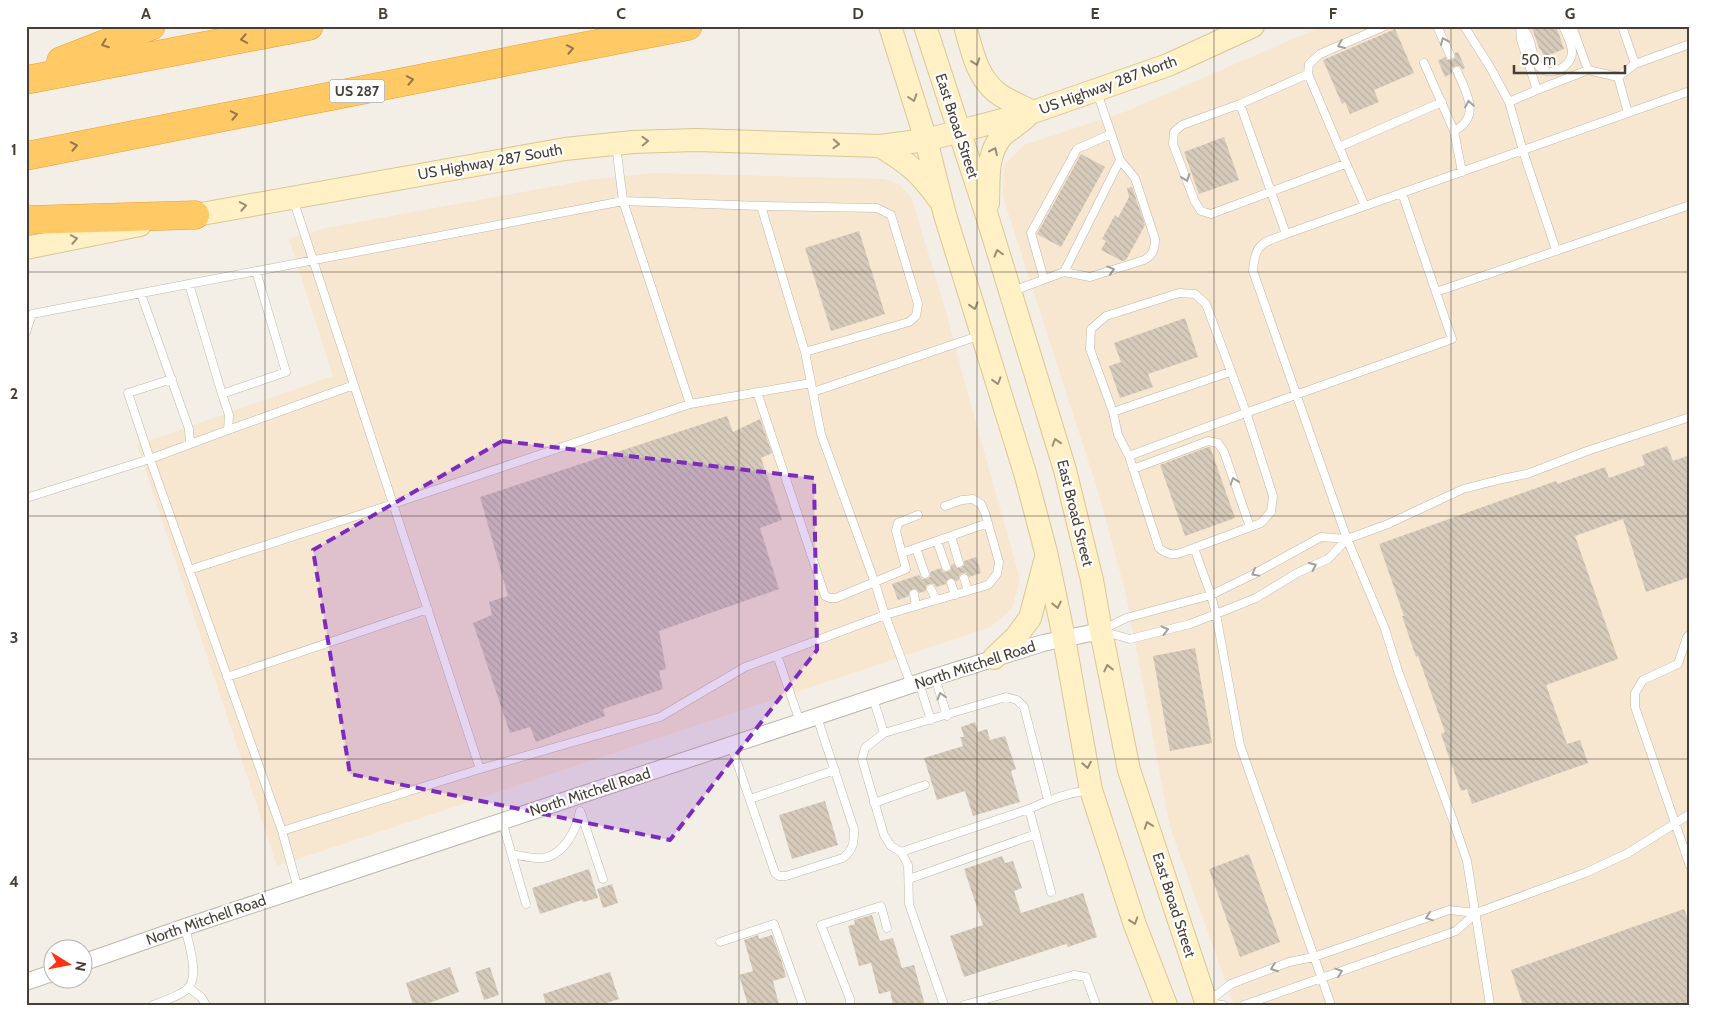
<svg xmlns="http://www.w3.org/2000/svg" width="1716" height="1031" viewBox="0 0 1716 1031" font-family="Cabin,sans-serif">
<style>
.commercial{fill:#f7e6d0}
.building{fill:url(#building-back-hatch)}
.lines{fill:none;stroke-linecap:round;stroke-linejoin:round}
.lane-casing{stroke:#c0b7a8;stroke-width:9}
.street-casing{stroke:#c0b7a8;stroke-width:18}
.secondary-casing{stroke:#d9c695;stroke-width:24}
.highway-casing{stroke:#e59f2f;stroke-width:29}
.lane{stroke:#fff;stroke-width:8}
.street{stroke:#fff;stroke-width:16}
.secondary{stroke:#fff0c5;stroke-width:22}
.highway{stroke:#ffca66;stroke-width:28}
.oneway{stroke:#917749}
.oneway2{stroke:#a39f9a}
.oneway3{stroke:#9a8f76}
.marked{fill:#7b2cbf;fill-opacity:0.2;stroke:#7b2cbf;stroke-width:4;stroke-dasharray:10 6;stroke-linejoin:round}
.grid{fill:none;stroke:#473f35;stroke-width:1;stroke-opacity:0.55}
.labels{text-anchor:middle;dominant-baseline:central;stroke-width:4.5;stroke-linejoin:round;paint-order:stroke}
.shield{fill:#fff;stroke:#7e7972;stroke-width:1}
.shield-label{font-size:14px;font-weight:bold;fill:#473f35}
.street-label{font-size:15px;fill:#473f35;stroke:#fff}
.neatline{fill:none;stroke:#473f35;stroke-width:2}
.grid-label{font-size:16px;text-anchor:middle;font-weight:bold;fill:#473f35}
</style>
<defs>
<pattern id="building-back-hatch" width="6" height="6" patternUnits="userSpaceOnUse" patternTransform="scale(1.25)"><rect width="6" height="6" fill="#d6cbbb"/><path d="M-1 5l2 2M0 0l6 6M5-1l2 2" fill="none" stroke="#b9afa1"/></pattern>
</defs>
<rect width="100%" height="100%" fill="#f4efe6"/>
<path class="commercial" d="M1323 26H1690V1005H1234L1170 827 1125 590 1097 488 1003 197 1004 165 1024 145 1127 111Z
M654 173 884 179 899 184 911 196 945 308 969 398 1020 579 1012 609 990 627 277 866 137 445 333 376 289 239 326 228 588 180Z"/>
<path class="building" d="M1531 26H1556L1564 49 1544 57 1541 49 1540 50Z
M1395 29 1414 73 1374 90 1379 102 1350 114 1345 102 1342 104 1323 60Z
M1458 52 1465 68 1462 69 1460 66H1455L1452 68V73L1445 77 1438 61 1445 57 1447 60H1452L1455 58V53Z
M1224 137 1239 180 1199 194 1184 152Z
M1081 154 1105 167 1061 247 1037 234Z
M1132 187 1145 225 1126 260 1122 261 1101 250 1106 241 1102 239 1115 215 1118 218 1129 197 1127 188Z
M859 231 885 314 831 331 805 248Z
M1185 318 1198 357 1148 374 1153 387 1120 398 1109 366 1121 362 1114 343Z
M727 416 733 432 760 419 772 453 761 458 782 520 760 528 779 589 659 631 666 669 659 671 663 689 603 709 605 716 536 742 530 727 510 733 473 623 492 615 489 602 508 596 480 497Z
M1667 446 1673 461 1690 455V577L1646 592 1623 519 1575 536 1618 659 1546 685 1567 744 1580 740 1588 763 1472 804 1467 789 1461 791 1441 734 1445 732 1418 656 1416 657 1402 616H1404L1379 544 1556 481 1557 484 1605 467 1609 478 1645 465 1642 455Z
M1208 447H1210L1235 518 1185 536 1160 465Z
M976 557 981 573 969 577 966 573H962L959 576V580L956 581 954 579 950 578 947 580 946 584 936 587 934 584H929L926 586V591L919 593 916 589H913L909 592V596L898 600 892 584 919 575 922 579H926L930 577V572L941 568 943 572H947L951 570V565L954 564 957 568H961L964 565V561Z
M1195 648 1212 743 1170 751 1153 656Z
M975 722 978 732 987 729 990 740 1005 736 1016 769 1011 771 1020 802 973 816 965 791 937 800 924 758 963 746 960 737H964L961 727Z
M825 801 838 845 792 859 779 815Z
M1249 854 1280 942 1240 957 1209 869Z
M1002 856 1005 863 1013 861 1022 888 1014 891 1021 913 1083 893 1097 937 1068 947 1066 944 964 977 950 936 983 925 964 869Z
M589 869 598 898 583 902 582 900 540 914 532 888Z
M612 884 618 903 603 908 597 889Z
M1684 909 1690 925V1005H1523L1511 970Z
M872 915 880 941 893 938 902 968 914 965 925 1005H893L890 991 879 994 871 963 859 966 848 926 855 924 854 920Z
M758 935 759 939 772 935 782 962 786 977 773 981 779 1005H748L739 975 753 971 744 940Z
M450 967 459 992 424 1005H413L406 983Z
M490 967 499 995 484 1000 475 972Z
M610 972 619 999 601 1005H546L543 994Z"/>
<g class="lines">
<defs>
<path id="lane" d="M1437 26 1450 55
M1464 26 1490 67 1509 102 1523 151 1556 250
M1520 26 1521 40 1537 90 1588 70 1618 77
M1521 26C1523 29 1526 32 1528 36 1532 44 1532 57 1538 65 1547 79 1572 68 1572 52 1572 44 1566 34 1563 26
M1572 26 1588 70
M1622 26 1635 64
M1424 63 1454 131 1462 172
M1509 102 1537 90
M1240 104 1308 74
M1628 113 1618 77 1635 64 1690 44
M1454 131C1482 117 1466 92 1457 71
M1339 147 1308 74 1309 64 1320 54 1385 26
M293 199 480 769 282 831 150 459 228 430 354 385
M761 206 877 208 891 215 918 304 916 316 909 322 805 352
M1365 206 1339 147 1442 102
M1286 234 1240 104 1182 125 1174 132 1173 144 1195 202 1201 211 1211 214 1345 164
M1064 272 1090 277 1144 260C1153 255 1155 249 1155 239L1135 178 1120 160
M1044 279 1031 233 1077 149 1111 134
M189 284 222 394 286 372 256 271
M1013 291 1064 272 1120 160 1097 92
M1436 292 1690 205
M141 294 189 429 190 443
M26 332 32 314 623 201 761 206 805 352 821 434 875 583 885 615 988 585 997 574 999 562 985 513 981 504 973 499 962 500 945 506
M757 392 825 596 830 598H836L906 569 896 531 898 523 918 515
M813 392 981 335
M222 394 229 415 228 430
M690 404 811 383
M1113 412 1230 372
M1129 456 1118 435 1113 412 1090 349 1091 329 1106 316 1179 293 1195 294 1206 304 1246 412 1273 496 1271 512 1261 523 1194 548
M1133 469 1208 441 1218 443 1224 452 1250 527
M26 498 150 459 128 393 172 379
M951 536 959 563
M937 541 946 567
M916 548 925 574
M902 553 988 523
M189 570 393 504 690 404 623 201 616 145
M964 578 968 591
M951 583 955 595
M931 589 936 600
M914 594 916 606
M1104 629 1126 618 1211 595 1252 575 1321 537 1347 539 1388 524 1463 489 1502 479 1527 474 1587 451 1690 417
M1105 632 1130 639 1190 624 1216 614 1256 598 1297 573 1328 559 1347 539
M1690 634 1687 637 1678 664 1643 680 1635 693V707L1690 866
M777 655 800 722
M227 677 428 609
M935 677 947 716
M919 683 931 720
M873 698 884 733 865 748 862 759 884 835 891 846 901 852 908 865 909 904 944 1005
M884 733 1006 697 1017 700 1024 707 1048 800
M731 745 775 873 779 876H786L843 858C854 849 854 842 854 829L817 717
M480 769 660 717 745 667 885 615 911 685
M750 799 835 770
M874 803 925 785
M1029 809 1051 892
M581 813 603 879
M502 821 526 904
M282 831 298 889
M901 852 1029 809C1048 800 1068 793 1089 790
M512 854C522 856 533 859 543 858 564 855 577 829 580 811
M909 879 1036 834
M720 942 774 924 803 1005
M189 988 201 997 206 1005
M1209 1001 1231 984 1289 962 1314 957 1449 910 1476 913
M1208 1003 1223 1005
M153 1005C163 1001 181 996 188 988 200 976 188 942 185 927
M850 1005V999L821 925 881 906 887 928
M964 1005 1074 975 1086 977 1096 1005
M1244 1005 1456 931 1476 913 1585 873 1628 853 1690 814
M1331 1005 1240 745 1216 614 1211 595 1194 548C1180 553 1172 559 1159 548L1129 456C1236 415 1345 378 1452 339L1402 193
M1490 1005 1467 861 1454 823 1398 671 1385 629 1347 539 1253 271C1255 243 1262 243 1286 234L1690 91"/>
<path id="street" d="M82 963 185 927 935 677 1043 643 1101 631
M26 982 52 973"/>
<path id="secondary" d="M890 26 926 140 945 215 1025 473 1046 552 1064 638 1091 790 1135 925 1166 1005
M925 26 987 216 1065 470 1092 580 1101 631 1129 770 1207 1005
M965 26C972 50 976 75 996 92 1006 100 1021 106 1033 112
M880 146C908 163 919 172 938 198
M988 203C989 180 986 156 1001 137 1008 130 1019 124 1026 117
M179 218 565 149 633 142 696 140 880 146 926 140 1033 112 1168 65 1253 26
M26 248 140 225
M994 658 1016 637 1030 618 1045 561"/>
<path id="highway" d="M61 61 151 26
M26 80 309 26
M26 156 688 26
M26 220 195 215"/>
</defs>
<use href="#lane" class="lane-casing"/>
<use href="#street" class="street-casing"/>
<use href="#secondary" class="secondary-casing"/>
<use href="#highway" class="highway-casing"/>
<use href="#lane" class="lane"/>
<use href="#street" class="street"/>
<use href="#secondary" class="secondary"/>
<use href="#highway" class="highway"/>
</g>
<defs><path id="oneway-chevron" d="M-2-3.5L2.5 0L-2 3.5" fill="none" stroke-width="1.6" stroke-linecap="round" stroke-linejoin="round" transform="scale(1.25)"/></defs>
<g class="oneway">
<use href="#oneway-chevron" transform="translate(244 39) rotate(169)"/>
<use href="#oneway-chevron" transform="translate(105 44) rotate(159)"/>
<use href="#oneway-chevron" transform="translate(570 49) rotate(-11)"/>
<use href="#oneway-chevron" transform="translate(410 80) rotate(-11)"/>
<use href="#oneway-chevron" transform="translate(234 115) rotate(-11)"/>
<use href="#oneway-chevron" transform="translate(74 146) rotate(-11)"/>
</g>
<g class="oneway2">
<use href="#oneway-chevron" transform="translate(1444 41) rotate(-112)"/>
<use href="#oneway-chevron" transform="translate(1341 45) rotate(157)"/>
<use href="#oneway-chevron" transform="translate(1469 104) rotate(-99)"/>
<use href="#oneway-chevron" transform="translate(1186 178) rotate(70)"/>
<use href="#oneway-chevron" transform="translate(1111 270) rotate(-17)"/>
<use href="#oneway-chevron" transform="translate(1234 481) rotate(-109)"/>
<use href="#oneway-chevron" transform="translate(1313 566) rotate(-25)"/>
<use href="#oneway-chevron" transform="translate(1255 573) rotate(151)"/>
<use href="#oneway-chevron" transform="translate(1165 630) rotate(-14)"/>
<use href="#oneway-chevron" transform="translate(941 696) rotate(-107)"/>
<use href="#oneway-chevron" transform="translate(1429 917) rotate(161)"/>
<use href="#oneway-chevron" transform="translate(1274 968) rotate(160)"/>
<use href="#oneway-chevron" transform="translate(1339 972) rotate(-19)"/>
</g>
<g class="oneway3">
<use href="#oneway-chevron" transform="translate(976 62) rotate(71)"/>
<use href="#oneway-chevron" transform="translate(913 98) rotate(72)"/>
<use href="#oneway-chevron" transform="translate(645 141) rotate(-2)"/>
<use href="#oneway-chevron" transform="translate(836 144) rotate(2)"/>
<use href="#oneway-chevron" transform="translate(994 151) rotate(-65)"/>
<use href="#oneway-chevron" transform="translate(243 206) rotate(-10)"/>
<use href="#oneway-chevron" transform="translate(74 239) rotate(-11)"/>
<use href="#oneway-chevron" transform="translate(998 253) rotate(-106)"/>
<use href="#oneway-chevron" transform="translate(974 306) rotate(73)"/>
<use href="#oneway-chevron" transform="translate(997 381) rotate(73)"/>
<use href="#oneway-chevron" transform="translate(1056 442) rotate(-107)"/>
<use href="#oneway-chevron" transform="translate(1057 605) rotate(78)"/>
<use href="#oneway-chevron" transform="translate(1108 668) rotate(-102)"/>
<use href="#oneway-chevron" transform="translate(1087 765) rotate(80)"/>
<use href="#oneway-chevron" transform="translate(1148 825) rotate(-109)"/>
<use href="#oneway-chevron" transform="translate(1134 921) rotate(71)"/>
</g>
<path class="marked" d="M502 441 814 478 817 650 670 840 350 774 313 550Z"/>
<path class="grid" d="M265 26V1005M502 26V1005M739 26V1005M977 26V1005M1214 26V1005M1451 26V1005M26 272H1690M26 516H1690M26 759H1690"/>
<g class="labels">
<rect class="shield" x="329.5" y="79.5" width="55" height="23" rx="4"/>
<g class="shield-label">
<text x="357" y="91">US 287</text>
</g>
<g class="street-label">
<text transform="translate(1108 85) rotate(-20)">US Highway 287 North</text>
<text transform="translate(957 126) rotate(72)">East Broad Street</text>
<text transform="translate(490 162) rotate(-10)">US Highway 287 South</text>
<text transform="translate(1075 513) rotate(76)">East Broad Street</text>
<text transform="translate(975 665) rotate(-18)">North Mitchell Road</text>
<text transform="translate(590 792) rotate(-18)">North Mitchell Road</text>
<text transform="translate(1174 905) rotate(72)">East Broad Street</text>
<text transform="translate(206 920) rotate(-19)">North Mitchell Road</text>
</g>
</g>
<rect width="1716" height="1031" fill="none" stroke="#ffffff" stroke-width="55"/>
<g transform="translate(68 964) rotate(100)"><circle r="24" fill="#ffffff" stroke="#b5b2ae"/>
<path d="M0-4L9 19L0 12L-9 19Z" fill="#ff3212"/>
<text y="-8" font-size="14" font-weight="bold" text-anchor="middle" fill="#473f35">N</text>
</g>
<path d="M1514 65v8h111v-8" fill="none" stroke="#473f35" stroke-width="2.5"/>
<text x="1521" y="65" font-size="15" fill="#473f35" stroke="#ffffff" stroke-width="4" paint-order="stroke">50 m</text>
<rect x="28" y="28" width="1660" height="976" class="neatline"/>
<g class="grid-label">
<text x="146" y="19">A</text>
<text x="383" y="19">B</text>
<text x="621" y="19">C</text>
<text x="858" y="19">D</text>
<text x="1095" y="19">E</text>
<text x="1333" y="19">F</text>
<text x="1570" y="19">G</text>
<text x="14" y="155">1</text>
<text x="14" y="399">2</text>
<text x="14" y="643">3</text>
<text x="14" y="887">4</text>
</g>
</svg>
